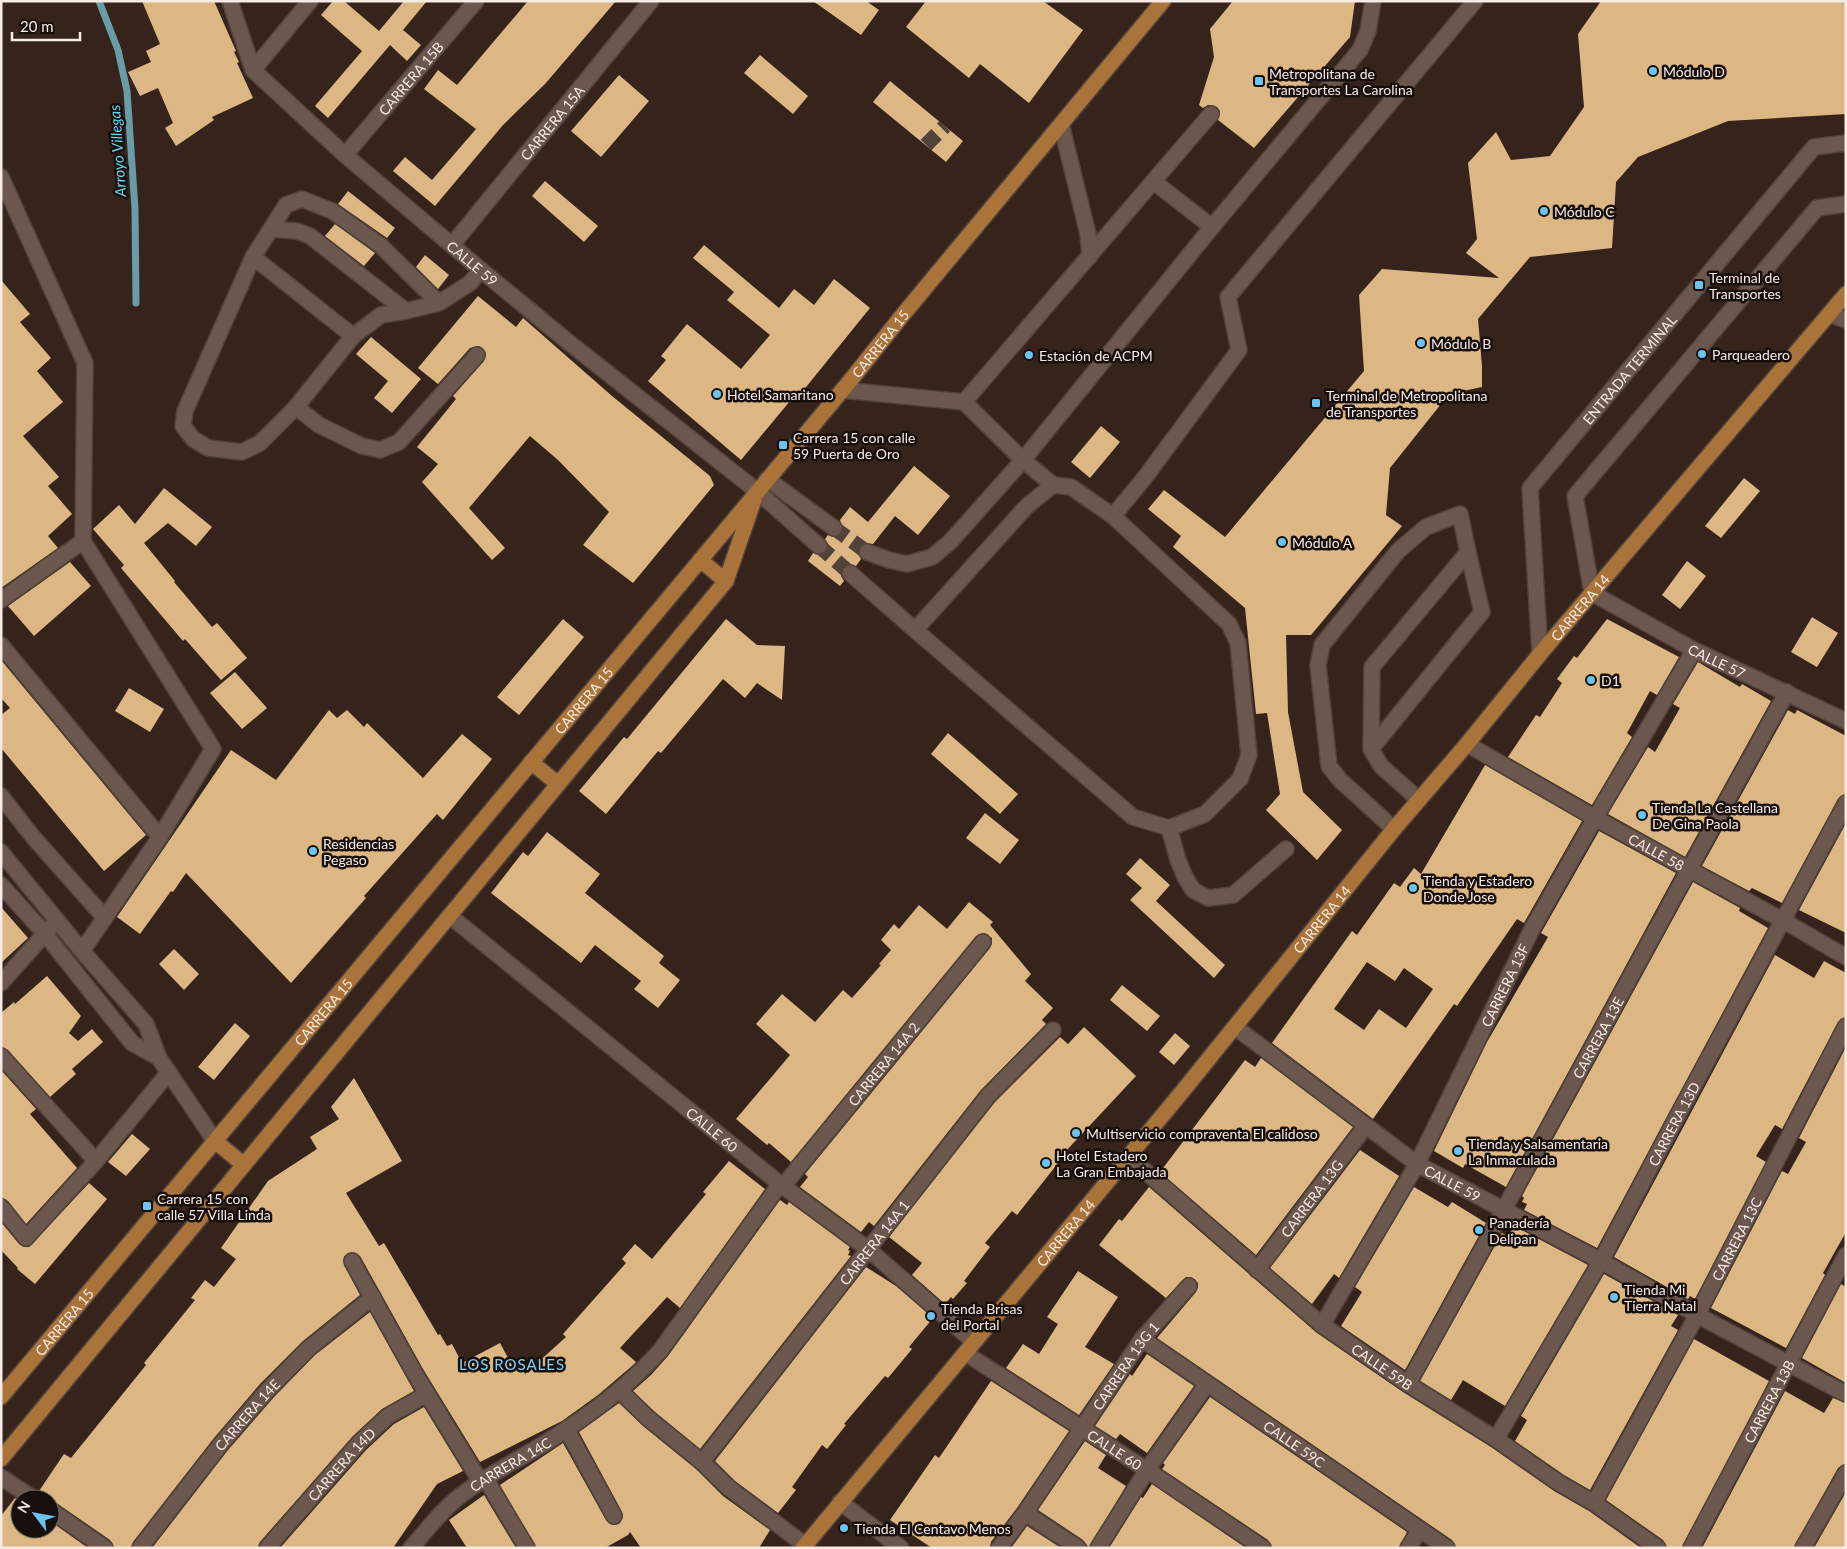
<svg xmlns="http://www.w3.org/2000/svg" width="1847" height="1549" viewBox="0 0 1847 1549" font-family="Lato,sans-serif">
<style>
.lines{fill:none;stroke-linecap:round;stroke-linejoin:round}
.stream{stroke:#689ca7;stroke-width:7}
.building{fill:#dcb783;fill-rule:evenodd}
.minor-tunnel{stroke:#53423a;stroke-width:15;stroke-dasharray:15 8;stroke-linecap:butt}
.minor-casing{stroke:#51423c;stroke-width:18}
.major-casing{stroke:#51423c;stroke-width:18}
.minor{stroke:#6c574e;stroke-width:15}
.major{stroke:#a97339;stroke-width:15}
.poi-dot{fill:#6ac3f1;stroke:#170f0c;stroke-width:2}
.labels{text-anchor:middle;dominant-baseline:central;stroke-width:5;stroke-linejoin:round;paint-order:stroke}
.poi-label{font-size:14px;fill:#f6eae5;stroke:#170f0c;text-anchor:start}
.street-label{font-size:14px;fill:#f6eae5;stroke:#170f0c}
.water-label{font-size:15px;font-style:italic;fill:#65d8f4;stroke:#170f0c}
.neighbourhood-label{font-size:15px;letter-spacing:1px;fill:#7fd0fb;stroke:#170f0c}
</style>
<rect width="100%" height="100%" fill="#36241c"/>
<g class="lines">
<path class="stream" d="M99 1 118 50 127 91 135 209 136 303"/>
</g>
<path class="building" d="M142 1H214L236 51 234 52 239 62 237 63 253 98 212 117 214 120 176 146 165 128 173 123 158 88 140 96 128 72 151 62 146 51 160 44Z
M333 1H344L379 31 404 1H427L403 30 421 45 407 61 390 45 328 118 315 106 362 51 321 15Z
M528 1H616L545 84 503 125 435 206 393 171 405 157 432 180 476 129 424 89 438 70 457 85Z
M813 1H866L879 10 861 35Z
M926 1H1043L1083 30 1029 103 980 64 969 78 906 27Z
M1233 1H1355L1350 37 1254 148 1218 120 1220 111 1217 107 1208 105 1203 108 1199 105 1214 57 1210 29Z
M1601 1H1846V114L1728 121 1638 157 1616 182 1612 248 1530 257 1478 319 1482 366V387L1449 394 1390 468 1386 515 1402 526 1311 635H1286L1288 712 1303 792 1342 830 1317 860 1266 810 1280 794 1267 713 1256 714 1245 608 1173 547 1181 536 1148 509 1164 490 1225 537 1364 371 1359 295 1382 269 1499 278 1466 253 1477 239 1468 163 1496 132 1511 160 1550 156 1584 107 1578 34Z
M760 55 808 96 793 114 744 73Z
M619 75 649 101 601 157 571 131Z
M890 81 963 141 946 162 873 102Z
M545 181 598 226 584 242 532 196Z
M348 191 395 228 387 238 338 204Z
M335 224 375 253 364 266 325 236Z
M704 245 779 308 794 289 814 305 834 279 870 308 798 397 795 395 741 460 648 381 666 360 661 356 687 324 741 369 770 335 727 300 734 292 693 258Z
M425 255 449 275 438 289 416 267Z
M1 280 30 314 20 322 51 358 37 371 63 402 23 436 59 477 48 486 72 514 48 536 58 548 1 588Z
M478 296 516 327 523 318 612 396 710 476 714 485 633 583 583 545 609 512 558 460 530 436 469 508 505 548 492 560 422 482 438 464 417 447 456 399 453 396 484 361 486 353 479 346 470 348 438 384 418 368Z
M371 337 421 379 392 413 374 398 388 381 356 354Z
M1101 426 1120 442 1090 478 1071 462Z
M914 466 950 496 918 535 895 516 873 544 866 543 861 545 858 553 861 559 856 566 847 564 843 567 841 576 844 581 840 586 808 561 813 553 821 555 826 552 828 544 825 539 828 535 833 537 841 534 843 529 840 520 850 507 868 522Z
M1744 478 1760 491 1721 538 1705 526Z
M164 488 212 527 196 546 168 523 144 543 175 581 174 582 212 627 217 623 247 658 221 680 185 639 183 641 155 608 121 568 124 565 93 529 119 505 135 524Z
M1687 561 1706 576 1680 609 1662 595Z
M70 562 91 586 34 636 8 606Z
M1812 617 1838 633 1817 667 1791 652Z
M563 619 584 637 519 715 497 697Z
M726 619 757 645 785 646 782 700 757 683 745 698 723 679 661 753 658 751 606 814 579 791 624 737 627 739Z
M1607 619 1679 657 1657 695 1650 691 1627 733 1632 737 1592 805 1508 757 1536 715 1540 717 1562 683 1557 679 1574 656 1577 658Z
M1 660 146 835 104 871 1 748V715L10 708 1 698Z
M1698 662 1740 687 1742 684 1771 701 1685 857 1608 814 1648 747 1655 752 1680 708 1673 704Z
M235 672 267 708 242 729 210 693Z
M129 688 164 709 150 732 115 711Z
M329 710 337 718 347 710 364 727 367 723 423 778 462 734 492 759 443 820 437 814 364 896 366 898 291 983 186 873 173 892 171 891 140 934 117 917 231 750 276 780Z
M1788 710 1795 714 1797 710 1846 736V794L1838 799 1782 903 1752 888 1749 891 1702 866Z
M948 733 1018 794 1000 814 931 754Z
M1485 765 1582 821 1524 923 1517 919 1457 1006 1454 1004 1373 1119 1272 1043 1352 931 1357 935 1394 883 1400 887 1414 868 1421 874ZM1367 962 1395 981 1404 968 1433 989 1406 1028 1379 1009 1364 1030 1334 1009Z
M985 813 1019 840 1000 864 966 838Z
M1846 823V933L1799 910Z
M1599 831 1676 873 1506 1187 1465 1164 1463 1168 1434 1151 1487 1042 1548 937 1541 933Z
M547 832 600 874 585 893 664 956 659 963 680 980 658 1008 634 989 641 981 595 945 581 963 491 893 523 852 528 856Z
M1140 858 1170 885 1156 901 1225 965 1214 978 1130 900 1142 888 1126 874Z
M1693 882 1740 908 1739 911 1768 928 1597 1248 1524 1210 1527 1204 1522 1202 1524 1198 1522 1196Z
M969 902 993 922 990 925 1031 974 1025 981 1053 1008 1042 1020 1046 1024 981 1090 874 1226 869 1222 861 1232 800 1187 808 1177 805 1174 990 948 992 943V938L984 933 976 936 791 1162 769 1143 767 1145 736 1119 790 1055 756 1024 782 994 815 1022 843 990 852 998 881 965 879 964 891 950 881 940 894 924 899 929 919 905 947 929Z
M1 907 28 938 1 963Z
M174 949 199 974 184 990 159 964Z
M1775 955 1814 978 1824 961 1846 973V1017L1838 1022 1782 1129 1775 1125 1756 1156 1766 1162 1695 1299 1690 1296 1688 1299 1614 1257Z
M47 976 81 1016 69 1033 78 1041 92 1029 103 1042 72 1069 76 1074 50 1097 8 1050 1 1047V1013L14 1002 15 1004Z
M1122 985 1160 1016 1147 1031 1110 1000Z
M235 1023 250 1036 214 1080 198 1067Z
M1084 1027 1136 1076 1065 1152 1066 1153 1017 1215 1012 1211 985 1243 990 1247 964 1281 967 1283 953 1299 951 1297 945 1304 912 1275 922 1263 889 1237 995 1102 1060 1037 1068 1044Z
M1175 1033 1190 1046 1174 1065 1159 1052Z
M1846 1047V1232L1823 1273 1825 1275 1786 1348 1711 1308 1782 1171 1788 1174 1806 1142 1799 1138Z
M1261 1058 1353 1127 1256 1255 1160 1172 1245 1060 1255 1067Z
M1 1070 36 1109 30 1114 77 1168 26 1224 8 1201 1 1198Z
M354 1078 402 1161 346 1193 379 1246 384 1243 438 1335 440 1334 447 1346 452 1344 462 1363 500 1343 514 1369 520 1365 525 1374 566 1337 563 1334 626 1263 622 1259 635 1244 652 1259 706 1194 703 1192 729 1161 765 1189 680 1308 667 1297 620 1348 636 1362 632 1366 598 1395 562 1421 480 1462 423 1369 360 1256 356 1253H348L344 1257V1265L360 1295 303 1341 260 1384 214 1438 133 1542 131 1548H114L110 1540 55 1502 50 1501V1499H43L39 1491 64 1454 71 1458 146 1365 144 1363 195 1300 191 1298 205 1280 214 1287 236 1259 221 1248 268 1181 317 1149 310 1137 339 1119 331 1107Z
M132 1134 150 1149 126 1176 108 1162Z
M1360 1150 1399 1176 1339 1278 1334 1274 1312 1304 1270 1268Z
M89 1183 107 1199 35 1284 17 1269 18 1268 1 1250V1222L19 1244 24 1247H29Z
M1149 1187 1317 1333 1403 1392 1491 1447 1554 1491 1589 1511 1641 1548H1456L1452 1540 1157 1338 1196 1292 1198 1287V1283L1191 1277H1186L1166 1298 1099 1245 1119 1219 1122 1221Z
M1414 1187 1448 1207 1452 1202 1486 1223 1405 1370 1341 1326 1362 1292 1355 1287Z
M780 1200 787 1205 789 1202 850 1247 848 1250 850 1251 848 1255 851 1256 700 1449 655 1412 633 1391 651 1375 668 1356Z
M1514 1226 1588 1265 1505 1406 1463 1380 1451 1400 1420 1381 1502 1233 1508 1236Z
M866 1267 896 1286 933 1318 909 1347 912 1349 888 1378 885 1376 844 1424 846 1425 827 1449 822 1445 792 1487 796 1490 778 1513 735 1481 715 1461Z
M1078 1271 1118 1297 1085 1347 1114 1364 1079 1415 1006 1368 1023 1344 1039 1354 1058 1324 1047 1317Z
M1604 1274 1678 1315 1671 1326 1678 1330 1590 1490 1564 1475 1515 1441 1527 1420 1521 1416Z
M1841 1284 1846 1287V1383L1802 1358Z
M370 1312 414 1391 382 1409 353 1436 260 1542 258 1548H152L228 1450 274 1397 315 1355Z
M1694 1339 1769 1381 1682 1548H1667L1663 1540 1606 1500Z
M1147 1354 1194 1386 1147 1453 1120 1434 1116 1439 1095 1426 1130 1374 1132 1376Z
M991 1381 1069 1431 1017 1508 991 1542 990 1548H932L890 1520 935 1455 939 1458Z
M1785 1391 1824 1413 1833 1398 1846 1403V1464L1838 1468 1794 1548H1702Z
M1210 1397 1407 1532 1399 1548H1272L1268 1540 1162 1469 1165 1465 1163 1463Z
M619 1403 643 1426 696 1469 723 1496 770 1530 759 1548H641L630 1532 628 1535 605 1548H536L500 1485 563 1443 606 1520 613 1525 619 1524 623 1517 622 1512 579 1432Z
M424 1407 463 1471 437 1484 393 1548H280L366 1450 394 1424Z
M1085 1441 1106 1455 1098 1468 1126 1486 1089 1548 1083 1540 1038 1510Z
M1152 1484 1246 1548H1109L1141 1497 1143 1498Z
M1846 1492V1548H1814Z
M484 1495 516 1548H467L449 1520Z
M15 1498 20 1502V1529H50V1521L88 1548H1V1516Z
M1027 1526 1061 1548H1011Z"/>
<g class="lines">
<path class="minor-tunnel" d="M926 145 945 126
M834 528 867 552
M819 546 850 573"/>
<defs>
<g id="minor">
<path id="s1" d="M230 1 253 70 345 155 481 270 567 341 757 491 819 546"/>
<path d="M253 70 310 1"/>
<path d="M1061 124 1088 234 1090 256"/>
<path id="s2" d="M345 155 476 1"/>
<path d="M1 177 85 363 83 541"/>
<path d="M1154 182 1212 227"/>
<path id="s3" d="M1846 204 1817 208 1575 496 1592 593 1694 650 1846 721"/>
<path d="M271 229 297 231 310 236 406 311"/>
<path id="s4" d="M452 245 651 1"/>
<path d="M253 257 353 336"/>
<path d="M439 303 380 245 332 211 302 199 286 205 253 257 185 411 183 426 193 439 208 448 242 452 260 443 296 407 353 336 381 315 406 311 439 303 470 283 481 270"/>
<path d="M1829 314 1846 320"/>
<path d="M842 390 964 402"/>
<path d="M296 407 319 425 362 446 380 450 399 442 477 355"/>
<path d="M767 479 834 528"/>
<path d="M1053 485 1023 460 964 402 1211 114"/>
<path d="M867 552 889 560 907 564 932 557 950 542 1023 460 1212 227 1360 50 1368 31 1373 1"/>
<path d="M850 573 915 630 1027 506 1053 485 1071 487 1113 516 1146 476 1239 350 1228 297 1475 1"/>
<path d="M1 600 83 541 213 749 160 837"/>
<path d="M915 630 1133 817 1169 828 1205 814 1240 779 1249 755 1238 643 1229 624 1113 516"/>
<path d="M1 645 160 837 82 951"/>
<path id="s5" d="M1540 654 1530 488 1814 147 1846 143"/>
<path id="s6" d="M1467 744 1595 818 1784 921 1846 957"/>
<path d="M1371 749 1482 612 1468 552 1372 667 1371 749 1381 766 1419 800"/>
<path d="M1 796 33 837 105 918"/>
<path d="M1169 828 1178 860 1185 877 1193 890 1208 898 1233 895 1286 849"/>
<path d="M1394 829 1340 780 1329 766 1318 665 1322 645 1398 551 1426 527 1460 514 1468 552"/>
<path d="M1 852 82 951 146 1024 159 1058 215 1141"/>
<path d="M1 885 45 934 132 1043 159 1058"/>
<path id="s7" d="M450 916 780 1184 868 1249 974 1342"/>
<path d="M1 983 50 928"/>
<path id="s8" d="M1235 1027 1417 1164 1601 1261 1697 1315 1846 1394"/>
<path d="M1 1056 96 1161"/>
<path id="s9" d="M1129 1157 1322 1325 1408 1384 1496 1439 1559 1483 1594 1503 1658 1548"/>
<path id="s10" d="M783 1186 983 942"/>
<path d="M1 1207 26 1238 96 1161 169 1072"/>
<path d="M352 1261 415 1374 480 1481"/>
<path id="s11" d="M1257 1270 1365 1127"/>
<path id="s12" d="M1322 1325 1417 1164 1532 929 1595 818 1694 650"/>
<path id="s13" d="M1142 1339 1447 1548"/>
<path id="s14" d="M965 1353 1147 1470 1263 1548"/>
<path id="s15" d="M1408 1384C1536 1154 1659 921 1787 692"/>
<path d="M619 1390 649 1419 702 1462 729 1488 805 1545"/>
<path d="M567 1430 614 1516"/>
<path id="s16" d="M1496 1439 1601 1261 1672 1126 1846 803"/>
<path id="s17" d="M702 1462 988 1096 1053 1030"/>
<path d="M1 1477 34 1499"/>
<path d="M485 1478 527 1548"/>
<path d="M840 1502 901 1548"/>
<path id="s18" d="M1594 1503 1697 1315 1846 1026"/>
<path d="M50 1510 105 1548"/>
<path d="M1025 1513 1078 1548"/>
<path id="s19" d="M140 1548 221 1444 267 1391 309 1348 373 1297"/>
<path id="s20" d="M267 1548 359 1443 388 1416 427 1394"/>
<path id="s21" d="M411 1548C428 1529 443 1508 464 1493 496 1469 534 1452 567 1429 600 1407 633 1381 660 1351L780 1184"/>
<path id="s22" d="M999 1548 1025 1513 1142 1339 1189 1286"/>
<path d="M1098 1548 1147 1470 1207 1384"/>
<path d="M1408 1548 1420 1530"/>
<path id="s23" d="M1691 1548 1846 1255"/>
<path d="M1803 1548 1846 1473"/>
</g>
<g id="major">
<path d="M700 560 726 581"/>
<path d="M531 762 558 784"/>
<path d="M215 1141 244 1165"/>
<path id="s24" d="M1 1397 850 381 901 317 1163 1"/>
<path d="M1 1459 726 581 754 500"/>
<path id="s25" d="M803 1548 1182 1092 1394 829 1467 744 1540 654 1846 294"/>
</g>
</defs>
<use href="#minor" class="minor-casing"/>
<use href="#major" class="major-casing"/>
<use href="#minor" class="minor"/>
<use href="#major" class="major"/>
</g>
<g class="poi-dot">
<circle cx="1653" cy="71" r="5"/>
<rect x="1254" y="76" width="10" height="10" rx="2.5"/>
<circle cx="1544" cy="211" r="5"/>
<rect x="1694" y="280" width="10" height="10" rx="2.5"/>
<circle cx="1421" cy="343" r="5"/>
<circle cx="1702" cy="354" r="5"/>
<circle cx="1029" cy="355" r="5"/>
<circle cx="717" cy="394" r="5"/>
<rect x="1311" y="398" width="10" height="10" rx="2.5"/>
<rect x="778" y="440" width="10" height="10" rx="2.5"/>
<circle cx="1282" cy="542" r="5"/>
<circle cx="1591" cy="680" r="5"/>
<circle cx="1642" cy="815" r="5"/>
<circle cx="313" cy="851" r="5"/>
<circle cx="1413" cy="888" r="5"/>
<circle cx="1076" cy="1133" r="5"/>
<circle cx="1458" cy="1151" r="5"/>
<circle cx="1046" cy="1163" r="5"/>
<rect x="142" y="1201" width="10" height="10" rx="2.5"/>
<circle cx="1479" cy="1230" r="5"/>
<circle cx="1614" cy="1297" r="5"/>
<circle cx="931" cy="1316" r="5"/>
<circle cx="844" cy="1528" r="5"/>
</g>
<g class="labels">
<g class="poi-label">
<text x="1663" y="71">Módulo D</text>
<text x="1269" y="73">Metropolitana de<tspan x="1269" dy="16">Transportes La Carolina</tspan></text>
<text x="1554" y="211">Módulo C</text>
<text x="1709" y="277">Terminal de<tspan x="1709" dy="16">Transportes</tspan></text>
<text x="1431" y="343">Módulo B</text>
<text x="1712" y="354">Parqueadero</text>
<text x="1039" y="355">Estación de ACPM</text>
<text x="727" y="394">Hotel Samaritano</text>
<text x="1326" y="395">Terminal de Metropolitana<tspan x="1326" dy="16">de Transportes</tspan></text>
<text x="793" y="437">Carrera 15 con calle<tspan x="793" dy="16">59 Puerta de Oro</tspan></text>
<text x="1292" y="542">Módulo A</text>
<text x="1601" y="680">D1</text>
<text x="1652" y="807">Tienda La Castellana<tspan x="1652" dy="16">De Gina Paola</tspan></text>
<text x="323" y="843">Residencias<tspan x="323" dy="16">Pegaso</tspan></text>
<text x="1423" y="880">Tienda y Estadero<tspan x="1423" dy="16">Donde Jose</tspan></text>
<text x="1086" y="1133">Multiservicio compraventa El calidoso</text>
<text x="1468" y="1143">Tienda y Salsamentaria<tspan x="1468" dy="16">La Inmaculada</tspan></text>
<text x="1056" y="1155">Hotel Estadero<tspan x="1056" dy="16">La Gran Embajada</tspan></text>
<text x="157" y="1198">Carrera 15 con<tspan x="157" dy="16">calle 57 Villa Linda</tspan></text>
<text x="1489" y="1222">Panadería<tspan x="1489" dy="16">Delipan</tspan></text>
<text x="1624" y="1289">Tienda Mi<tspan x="1624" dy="16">Tierra Natal</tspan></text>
<text x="941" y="1308">Tienda Brisas<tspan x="941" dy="16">del Portal</tspan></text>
<text x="854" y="1528">Tienda El Centavo Menos</text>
</g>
<g class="street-label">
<text stroke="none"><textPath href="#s2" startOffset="101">CARRERA 15B</textPath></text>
<text stroke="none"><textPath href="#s4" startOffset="158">CARRERA 15A</textPath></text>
<text stroke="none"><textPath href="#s1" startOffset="365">CALLE 59</textPath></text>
<text stroke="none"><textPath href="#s24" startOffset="1372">CARRERA 15</textPath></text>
<text stroke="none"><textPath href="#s5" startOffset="321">ENTRADA TERMINAL</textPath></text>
<text stroke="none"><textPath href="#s25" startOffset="1220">CARRERA 14</textPath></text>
<text stroke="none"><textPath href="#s3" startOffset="646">CALLE 57</textPath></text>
<text stroke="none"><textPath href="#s24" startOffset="908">CARRERA 15</textPath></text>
<text stroke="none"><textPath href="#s6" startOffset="218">CALLE 58</textPath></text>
<text stroke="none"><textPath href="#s25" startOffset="815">CARRERA 14</textPath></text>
<text stroke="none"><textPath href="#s12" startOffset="386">CARRERA 13F</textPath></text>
<text stroke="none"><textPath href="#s24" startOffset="502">CARRERA 15</textPath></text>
<text stroke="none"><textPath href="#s15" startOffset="395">CARRERA 13E</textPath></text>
<text stroke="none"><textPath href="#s10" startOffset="158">CARRERA 14A 2</textPath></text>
<text stroke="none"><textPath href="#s16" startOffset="362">CARRERA 13D</textPath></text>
<text stroke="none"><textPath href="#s7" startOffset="338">CALLE 60</textPath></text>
<text stroke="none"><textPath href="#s8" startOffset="268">CALLE 59</textPath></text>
<text stroke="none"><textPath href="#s11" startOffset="90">CARRERA 13G</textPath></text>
<text stroke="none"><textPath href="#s25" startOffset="410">CARRERA 14</textPath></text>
<text stroke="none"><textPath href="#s18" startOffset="300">CARRERA 13C</textPath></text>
<text stroke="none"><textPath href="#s17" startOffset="279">CARRERA 14A 1</textPath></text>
<text stroke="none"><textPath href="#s24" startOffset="98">CARRERA 15</textPath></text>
<text stroke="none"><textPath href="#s22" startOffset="222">CARRERA 13G 1</textPath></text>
<text stroke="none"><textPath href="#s9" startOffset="329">CALLE 59B</textPath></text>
<text stroke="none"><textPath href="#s23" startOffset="166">CARRERA 13B</textPath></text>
<text stroke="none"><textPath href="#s19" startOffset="171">CARRERA 14E</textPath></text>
<text stroke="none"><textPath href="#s13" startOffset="185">CALLE 59C</textPath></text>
<text stroke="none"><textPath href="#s14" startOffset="178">CALLE 60</textPath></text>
<text stroke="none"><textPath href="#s21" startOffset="131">CARRERA 14C</textPath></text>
<text stroke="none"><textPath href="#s20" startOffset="112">CARRERA 14D</textPath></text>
</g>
<g class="water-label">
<text transform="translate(117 151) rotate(-94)">Arroyo Villegas</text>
</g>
<g class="neighbourhood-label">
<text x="512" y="1364">LOS ROSALES</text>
</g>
</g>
<rect width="1847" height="1549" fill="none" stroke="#f6eae5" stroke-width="5"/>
<g transform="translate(35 1514) rotate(302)"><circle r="24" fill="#170f0c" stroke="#706763"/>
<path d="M0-4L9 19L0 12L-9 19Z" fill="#6ac3f1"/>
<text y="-8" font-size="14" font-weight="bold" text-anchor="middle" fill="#f6eae5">N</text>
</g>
<path d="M12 32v8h68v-8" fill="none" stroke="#f6eae5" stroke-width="2.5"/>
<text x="20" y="32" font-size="15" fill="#f6eae5" stroke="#170f0c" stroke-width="4" paint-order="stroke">20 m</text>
</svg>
